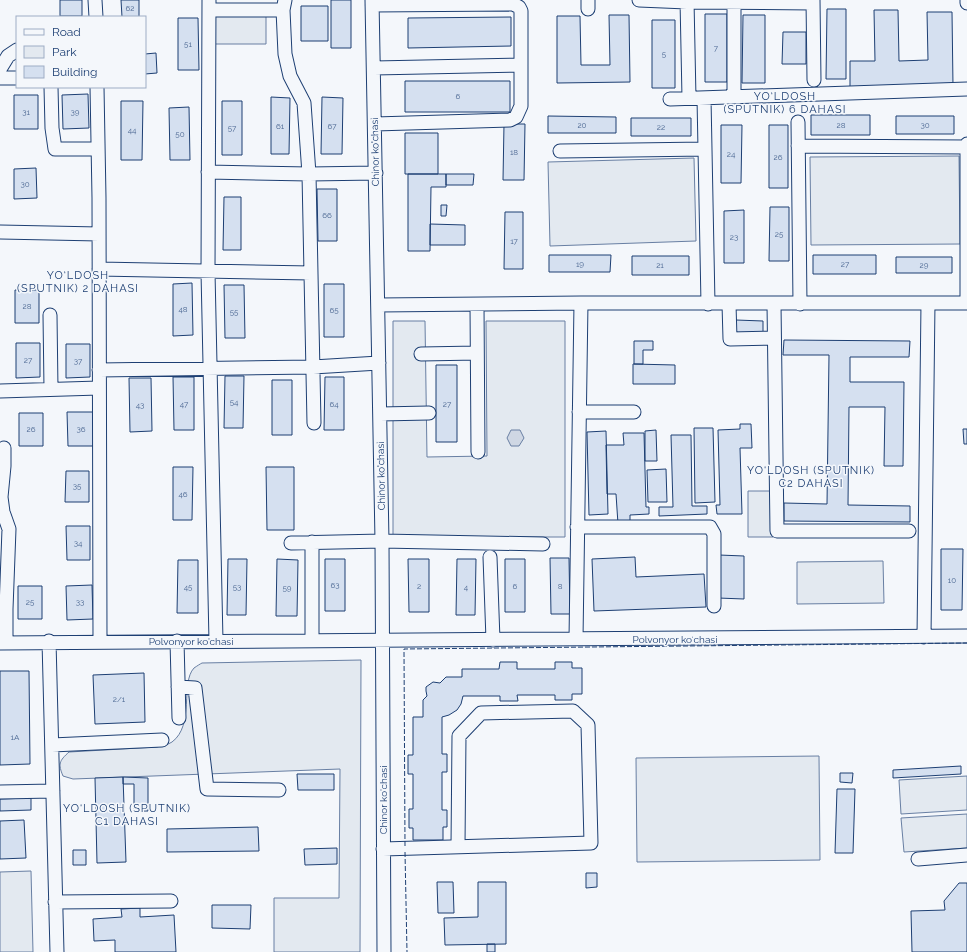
<svg xmlns="http://www.w3.org/2000/svg" width="967" height="952" viewBox="0 0 967 952" font-family="Raleway,sans-serif">
<style>
.green{fill:#e3e9f0;stroke:#687fa3}
.water{fill:#cfd7e4;stroke:#687fa3}
.building{fill:#d5e0f0;stroke:#1d3f73}
.lines{fill:none;stroke-linecap:round;stroke-linejoin:round}
.minor-casing{stroke:#1d3f73;stroke-width:15}
.minor{stroke:#f4f7fb;stroke-width:13}
.fence{stroke:#1d3f73;stroke-width:1;stroke-dasharray:5 2;stroke-linecap:butt}
.labels{text-anchor:middle;dominant-baseline:central;stroke-width:3;stroke-linejoin:round;paint-order:stroke}
.number-label{font-size:8px;fill:#4b6792}
.street-label{font-size:10px;fill:#1d3f73;stroke:#f4f7fb}
.neighbourhood-label{font-size:11px;letter-spacing:1px;fill:#1d3f73;stroke:#f4f7fb}
</style>
<rect width="100%" height="100%" fill="#f4f7fb"/>
<path class="green" d="M214 15H266V44H214Z
M959 156 960 244 811 245 810 157Z
M694 158 696 241 550 246 548 162Z
M393 321H425L427 457 487 456 486 321H565V537H393Z
M748 491H773V537H748Z
M883 561 884 603 797 604V562Z
M361 660 360 952H274V898H339L340 769 73 779 63 776C58 764 59 761 69 752L157 747C162 745 168 745 172 742 195 725 180 683 194 668 197 666 200 664 202 663Z
M819 756 820 860 637 862 636 758Z
M967 776V810L901 814 899 780Z
M967 814V848L904 852 901 818Z
M31 871 33 952H0V872Z"/>
<path class="water" d="M511 430H520L524 438 519 446H511L507 438Z"/>
<path class="building" d="M60 0H82V16H60Z
M121 0H139V17H122Z
M331 0H351V48H331Z
M301 6H328V41H301Z
M827 9H846V79H826Z
M874 10H898L899 61 928 60 927 12H952L953 86 850 87V61H875Z
M705 14H727V82H705Z
M609 15H629L630 82 557 83V16H580L581 65H610Z
M743 15H765V83H742Z
M511 17V46L408 48V18Z
M178 18H198L199 70H178Z
M652 20H675V88H652Z
M783 32H806V64H782Z
M156 53 157 73 145 74V54Z
M405 81H510V112H405Z
M88 94 89 128 63 129 62 95Z
M14 95H38V129H14Z
M271 97 290 98 289 154H271Z
M322 97 343 98 342 154H321Z
M121 101H143L142 160H121Z
M222 101H242V155H222Z
M189 107 190 160H170L169 108Z
M811 115H870V135H811Z
M548 116 616 117V133H548Z
M896 116H954V134H896Z
M631 118H691V136H631Z
M504 124H525L524 180H503Z
M721 125H742L741 183H721Z
M769 125H788V188H769Z
M405 133H438V174H405Z
M36 168 37 198 14 199V169Z
M408 174H446V187H431L430 251H408Z
M446 174H474L473 185H446Z
M317 189H337V241H318Z
M224 197H241V250H223Z
M441 205H447L446 216H441Z
M770 207H789V261H769Z
M744 210V263H724V211Z
M505 212H523V269H504Z
M430 224 465 225V245H430Z
M549 255H611L610 272H549Z
M813 255H876V274H813Z
M632 256H689V275H632Z
M896 257H952V273H896Z
M192 283 193 335 173 336V284Z
M324 284H344V337H324Z
M224 285H244L245 338H225Z
M15 290H39V323H15Z
M736 320 763 321V333H736Z
M784 340 910 341 909 357H850V382H904L903 466H884L885 407H849L848 505 910 506V522L784 521V503L827 504 829 355H783Z
M634 341H653V350H643V364H634Z
M16 343H40V377L16 378Z
M66 344H90V377L66 378Z
M633 364 675 365V384H633Z
M436 365H457V442H436Z
M225 376H244L243 428H224Z
M173 377H194V430H174Z
M325 377H344V430H324Z
M129 378H151L152 431 130 432Z
M272 380H292V435H272Z
M67 412H93L94 446H68Z
M19 413H43V446H19Z
M740 424H751L752 448H740L742 514H717L716 505H720L718 430 740 429Z
M694 428H713L715 502 695 503Z
M963 429H967V444H964Z
M656 430 657 461H645V431Z
M606 431 608 514 589 515 587 432Z
M623 433H644L646 507H649V514L630 515V524H618L616 494H607L606 445H624Z
M671 435H691L692 506H707V514L659 516V507H673Z
M173 467H193L192 520H173Z
M266 467H294V530H267Z
M666 469 667 502H648L647 470Z
M66 471H89V502H65Z
M66 526H90V560H67Z
M941 549H963L962 610H941Z
M719 555 744 556V599L718 598Z
M635 557 636 577 704 574 706 607 594 611 592 559Z
M550 558H569L570 614H551Z
M228 559H247L246 615H227Z
M277 559 298 560 297 616H276Z
M325 559H345V611H325Z
M408 559H429V612H409Z
M457 559H476L475 615H456Z
M505 559H525V612H505Z
M178 560H198V613H177Z
M92 585 93 619 67 620 66 586Z
M18 586H42V619H18Z
M500 662H517V669H555V662H572V668H582V694H572V700H555V695H517L518 701H500V696H463L461 704 457 710 449 715 442 717V754H447V772H442V810H447V827H443V840H413V828H409V809H413V774H408V755H413V717H423V700L427 696 426 691V687L433 682 440 683 446 677H462V669H499Z
M0 671H29L30 764 0 765Z
M144 673 145 722 95 724 93 675Z
M961 766V774L893 778V770Z
M840 773H853L852 783 840 782Z
M297 774H334V790H298Z
M123 777 126 862 97 863 95 778Z
M123 777 148 778V811H134V784H123Z
M837 789H855L853 853H835Z
M31 798V810L0 811V799Z
M24 820 26 858 0 859V821Z
M258 827 259 851 167 852V829Z
M337 848V864L305 865 304 849Z
M73 850H86V865H73Z
M586 873H597V887L586 888Z
M437 882H453L454 913H438Z
M478 882H506V944L445 945 444 918 478 917Z
M959 883H967V952H912L911 911 945 910 944 901Z
M212 905H251L250 929 212 928Z
M140 908V917L174 915 176 952H115V940L94 941 93 919 122 917 121 909Z
M487 944H495V952H487Z"/>
<g class="lines">
<defs>
<path id="minor" d="M95 0 96 17
M209 0 208 272 216 641
M285 0 283 10 285 54 290 76 304 103 309 174 314 423
M372 0 382 541 384 952
M588 0V9
M639 0 687 2 813 3
M687 0 689 98
M813 0 814 80
M967 0V3
M734 2V97
M372 5 513 4 519 7 521 11V106L516 117 510 120 375 124
M209 10H283
M374 68 521 65
M0 69 8 56 17 50
M0 78H17
M51 87 52 128 55 149H98
M97 87 99 198 100 641
M704 98 708 304
M670 99 967 89
M798 122 800 304
M798 146 967 147
M560 151 705 149
M208 172 309 174 376 173
M0 232 99 234
M99 269 311 273
M967 303V144
M729 304 730 339 774 338
M774 304 777 531H909
M378 305 581 303H967
M477 305 478 452
M50 315 51 389
M421 354 477 353
M99 370 313 367 379 363
M0 391 99 388
M579 412H634
M380 414 429 413
M4 448V466L1 497 3 512 9 529 6 609V642
M577 527H710L714 534V606
M312 542V641
M291 543 382 541 543 544
M490 557 493 640
M924 637 928 303
M576 639 581 303
M49 641 57 952
M177 641 179 718
M0 643 967 636
M178 687 195 688 207 789 279 790
M52 745 162 740
M0 792 53 791
M383 849 591 843 588 725 573 711 481 713 459 736 458 846
M918 859 967 855
M55 902 171 901"/>
</defs>
<use href="#minor" class="minor-casing"/>
<use href="#minor" class="minor"/>
<path class="fence" d="M405 846 404 649 967 643
M405 852 407 952"/>
</g>
<g class="labels">
<g class="number-label">
<text x="130" y="8">62</text>
<text x="188" y="44">51</text>
<text x="716" y="48">7</text>
<text x="664" y="54">5</text>
<text x="458" y="96">6</text>
<text x="26" y="112">31</text>
<text x="75" y="112">39</text>
<text x="582" y="125">20</text>
<text x="841" y="125">28</text>
<text x="925" y="125">30</text>
<text x="280" y="126">61</text>
<text x="332" y="126">67</text>
<text x="661" y="127">22</text>
<text x="232" y="128">57</text>
<text x="132" y="130">44</text>
<text x="180" y="134">50</text>
<text x="514" y="152">18</text>
<text x="731" y="154">24</text>
<text x="778" y="157">26</text>
<text x="25" y="184">30</text>
<text x="327" y="215">66</text>
<text x="779" y="234">25</text>
<text x="734" y="237">23</text>
<text x="514" y="241">17</text>
<text x="580" y="264">19</text>
<text x="845" y="264">27</text>
<text x="660" y="265">21</text>
<text x="924" y="265">29</text>
<text x="27" y="306">28</text>
<text x="183" y="309">48</text>
<text x="334" y="310">65</text>
<text x="234" y="312">55</text>
<text x="28" y="360">27</text>
<text x="78" y="361">37</text>
<text x="234" y="402">54</text>
<text x="184" y="404">47</text>
<text x="334" y="404">64</text>
<text x="447" y="404">27</text>
<text x="140" y="405">43</text>
<text x="31" y="429">26</text>
<text x="81" y="429">36</text>
<text x="77" y="486">35</text>
<text x="183" y="494">46</text>
<text x="78" y="543">34</text>
<text x="952" y="580">10</text>
<text x="335" y="585">63</text>
<text x="419" y="586">2</text>
<text x="515" y="586">6</text>
<text x="560" y="586">8</text>
<text x="188" y="587">45</text>
<text x="237" y="587">53</text>
<text x="466" y="587">4</text>
<text x="287" y="588">59</text>
<text x="30" y="602">25</text>
<text x="80" y="602">33</text>
<text x="119" y="699">2/1</text>
<text x="15" y="737">1А</text>
</g>
<g class="street-label">
<text transform="translate(375 152) rotate(-91)">Chinor ko'chasi</text>
<text transform="translate(381 476) rotate(-91)">Chinor ko'chasi</text>
<text x="675" y="639">Polvonyor koʻchasi</text>
<text x="191" y="641">Polvonyor ko'chasi</text>
<text transform="translate(383 800) rotate(-90)">Chinor ko'chasi</text>
</g>
<g class="neighbourhood-label">
<text x="785" y="96">YO‘LDOSH<tspan x="785" dy="13">(SPUTNIK) 6 DAHASI</tspan></text>
<text x="78" y="275">YO‘LDOSH<tspan x="78" dy="13">(SPUTNIK) 2 DAHASI</tspan></text>
<text x="811" y="470">YO‘LDOSH (SPUTNIK)<tspan x="811" dy="13">C2 DAHASI</tspan></text>
<text x="127" y="808">YO‘LDOSH (SPUTNIK)<tspan x="127" dy="13">C1 DAHASI</tspan></text>
</g>
</g>
<rect x="16" y="16" width="130" height="72" fill="#f4f7fb" stroke="#9eadc5"/>
<rect x="24" y="29" width="20" height="6" fill="#f4f7fb" stroke="#9eadc5"/>
<text x="52" y="36" font-size="12" fill="#1d3f73">Road</text>
<rect x="24" y="46" width="20" height="12" fill="#e3e9f0" stroke="#9eadc5"/>
<text x="52" y="56" font-size="12" fill="#1d3f73">Park</text>
<rect x="24" y="66" width="20" height="12" fill="#d5e0f0" stroke="#9eadc5"/>
<text x="52" y="76" font-size="12" fill="#1d3f73">Building</text>
</svg>
